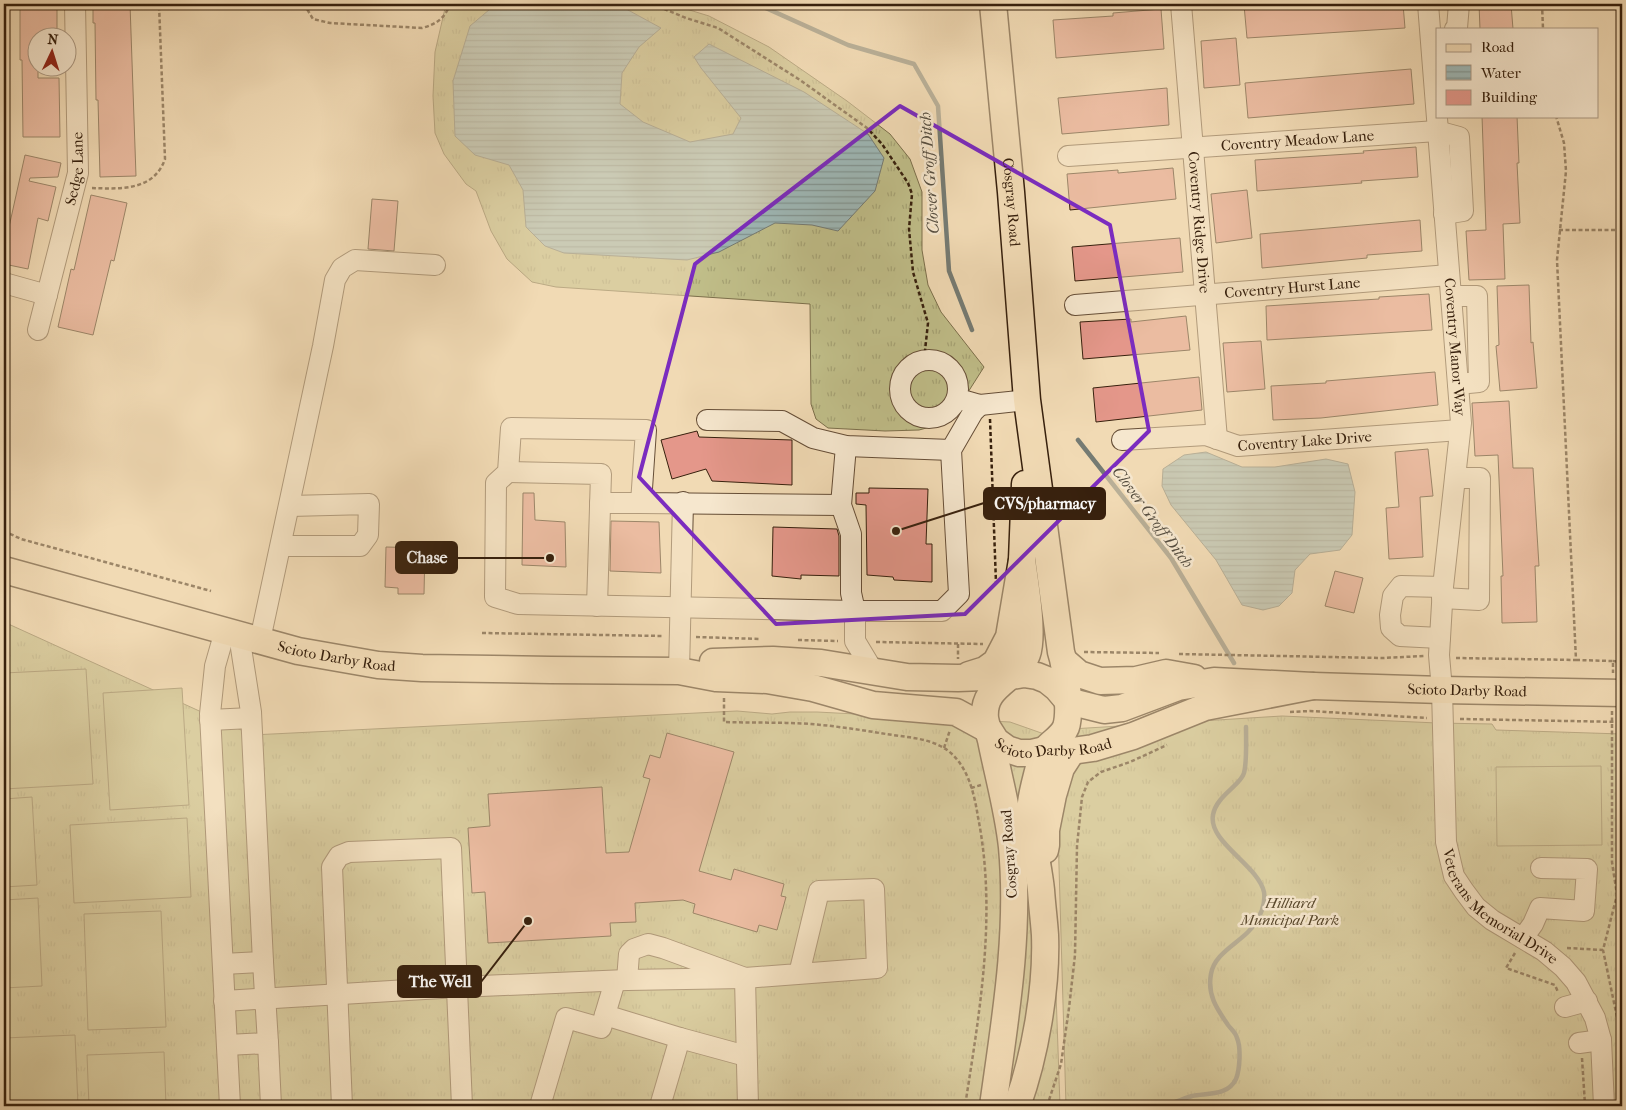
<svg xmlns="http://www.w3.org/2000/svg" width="1626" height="1110" viewBox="0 0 1626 1110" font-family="'IM FELL French Canon',serif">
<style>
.grass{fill:url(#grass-tufts);stroke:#7c6f4b}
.pitch{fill:#c0be89;stroke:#7c6f4b}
.water{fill:url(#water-rules);stroke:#757b73}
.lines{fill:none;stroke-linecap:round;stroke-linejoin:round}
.stream{stroke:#757b73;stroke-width:4.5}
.building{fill:#e4978a;stroke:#37200d}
.minor-casing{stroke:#664e37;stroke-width:22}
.major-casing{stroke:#37200d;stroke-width:29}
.path{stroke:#37200d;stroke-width:2.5;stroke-dasharray:4 2.5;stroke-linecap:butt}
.minor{stroke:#f6e7ce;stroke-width:20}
.major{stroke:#f1dab4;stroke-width:26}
.marked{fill:none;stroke:#7b2cbf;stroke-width:4;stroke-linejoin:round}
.labels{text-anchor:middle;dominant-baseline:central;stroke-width:5;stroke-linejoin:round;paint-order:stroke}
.street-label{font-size:15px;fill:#37200d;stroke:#f6e7ce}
.park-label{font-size:15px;font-style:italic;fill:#59482c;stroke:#f6e7ce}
.water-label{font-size:16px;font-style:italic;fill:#564e40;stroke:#f6e7ce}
.leader{fill:none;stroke:#37200d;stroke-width:2}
.callout-dot{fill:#37200d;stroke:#f6e7ce;stroke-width:2}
.callout{fill:#37200d;stroke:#37200d;stroke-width:2}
.callout-label{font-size:16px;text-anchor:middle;font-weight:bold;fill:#fff}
</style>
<defs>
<pattern id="grass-tufts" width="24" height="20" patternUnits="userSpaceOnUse" patternTransform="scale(1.25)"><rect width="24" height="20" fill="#c0be89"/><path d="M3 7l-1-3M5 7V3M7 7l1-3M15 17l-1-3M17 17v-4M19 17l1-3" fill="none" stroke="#a6a375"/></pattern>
<pattern id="water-rules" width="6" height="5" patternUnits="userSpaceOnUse" patternTransform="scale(1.25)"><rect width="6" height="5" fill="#9eb8b7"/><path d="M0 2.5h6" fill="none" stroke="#829593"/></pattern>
</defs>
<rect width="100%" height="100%" fill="#f1dab4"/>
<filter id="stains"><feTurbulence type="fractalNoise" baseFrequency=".004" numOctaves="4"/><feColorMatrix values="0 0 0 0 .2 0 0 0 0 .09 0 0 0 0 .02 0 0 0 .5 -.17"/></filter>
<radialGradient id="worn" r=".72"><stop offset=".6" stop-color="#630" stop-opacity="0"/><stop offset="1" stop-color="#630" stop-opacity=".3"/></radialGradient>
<path class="grass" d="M446 4H670L709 16 769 47 847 101 890 134 910 159 922 192V250L928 285 941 312 984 367 956 411 945 423 919 430 885 431 828 428 816 419 811 404 810 304 556 287 532 282 507 259 491 231 476 191 466 184 444 154 435 133 433 96 435 52Z
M4 622 252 735 737 711 772 714 790 712H817L1010 722 1047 735 1060 1106H4Z
M1282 716 1437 723 1492 724 1496 730 1622 734V1106H1066L1055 730Z"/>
<path class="pitch" d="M86 669 93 784 4 789V673Z
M182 688 189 805 110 810 103 693Z
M1601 766 1602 845 1497 846 1496 767Z
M32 797 37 885 4 887V799Z
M187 818 191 897 74 903 70 825Z
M38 898 42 986 4 988V900Z
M161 911 166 1027 88 1030 84 914Z
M75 1035 78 1106H4V1038Z
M164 1052 166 1106H89L87 1055Z"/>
<path class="water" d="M496 4H617L661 28 639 47 622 73 620 104 643 122 690 142 733 134 741 118 701 68 694 57 709 44 804 92 868 134 884 158 875 191 838 231 812 225 775 223 719 252 687 260 564 253 545 246 526 227 523 190 509 165 475 155 455 136 453 81 470 26Z
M1206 452 1242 467H1275L1326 459 1348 464 1355 492 1352 535 1340 550 1310 554 1295 570 1292 593 1279 606 1263 610 1242 605 1216 560 1171 505 1162 486 1163 469 1184 455Z"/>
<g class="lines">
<path class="stream" d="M757 4 848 45 914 64 938 106 949 271 972 330
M1078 440 1171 558 1234 663
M1163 1106C1173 1103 1183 1099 1192 1096 1207 1093 1228 1096 1236 1079 1240 1069 1241 1047 1237 1038 1236 1033 1231 1029 1228 1025 1217 1009 1207 995 1211 974 1214 955 1235 945 1248 932 1254 926 1259 918 1262 910 1264 904 1265 898 1264 892 1258 865 1208 842 1213 815 1216 796 1241 785 1244 773 1247 762 1246 739 1246 727"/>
</g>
<path class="building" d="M20 4H57V38H38V78H59L60 137H23L22 60H20Z
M93 4H130L136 176 100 177 98 100H96L95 23H93Z
M1262 4H1403L1405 28 1247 38 1244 5Z
M1479 4H1511L1513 29H1480Z
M1161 9 1164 49 1056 58 1053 20 1113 16V13Z
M1236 38 1240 85 1204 88 1201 41Z
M1411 69 1414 104 1248 118 1245 83Z
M1167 88 1169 125 1062 134 1058 98Z
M1482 116H1517L1519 163H1517L1520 223 1503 224 1505 279 1469 280 1466 231 1486 230Z
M1416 147 1418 177 1361 181 1362 183 1257 191 1255 160 1364 153 1363 151Z
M25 155 61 163 58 177 30 178 29 181 56 187 48 221 38 218 28 269 4 264V226L9 227Z
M1173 168 1176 199 1070 210 1067 174 1118 170V173Z
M1247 190 1252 238 1216 243 1211 194Z
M91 195 127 203 114 261 111 260 93 335 58 327 71 269 74 270Z
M372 199 398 201 394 251 368 249Z
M1420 220 1422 251 1367 255V258L1262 268 1260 234Z
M1180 238 1183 272 1075 281 1072 247Z
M1529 285 1531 343 1533 342 1537 388 1500 391 1496 346 1499 345 1497 286Z
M1429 294 1432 330 1267 340 1266 306 1379 299V297Z
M1186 316 1190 350 1083 359 1080 322 1131 319V322Z
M1261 341 1265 389 1227 392 1223 343Z
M1435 372 1438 405 1321 418 1273 420 1271 386 1326 383V381Z
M1199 377 1202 410 1096 422 1093 388Z
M1509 401 1513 468H1533L1539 566H1535L1537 622 1502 623 1501 576H1503L1498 455 1475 456 1472 403Z
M697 431 699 437 792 440V485L712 481 706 469 672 479 661 440Z
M1428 449 1433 496 1420 497 1423 557 1389 559 1386 508 1399 507 1395 452Z
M869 488 928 489 926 544H932V582L894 580 893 577 867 575 866 505 856 504V493H869Z
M523 493H534L535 520 565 522 566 567 522 565Z
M611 521 659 522 661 573 610 571Z
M773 527 837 529 839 536V576L801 575V579L772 576Z
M386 547 425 548 424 594H398V588L385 587Z
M1335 571 1363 578 1354 613 1325 606Z
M667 733 734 752 699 871 731 880 734 869 784 884 781 896 786 897 777 930 759 925 757 932 693 913 695 904 683 900 635 903 636 922 610 923 611 936 488 943 485 892 472 893 468 828 490 826 488 794 602 787 606 853 629 852 650 779 643 777 650 755 660 758Z"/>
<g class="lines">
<defs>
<g id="minor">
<path id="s1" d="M1181 4 1217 439"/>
<path id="s2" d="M1428 4 1461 423 1443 587 1439 655 1442 690 1446 842 1454 876 1464 891 1476 907 1492 920 1544 951 1563 967 1576 982 1595 1018 1601 1040 1604 1106"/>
<path d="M1455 29 1457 28 1459 4"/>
<path id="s3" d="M1068 156 1437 131 1459 137 1463 211 1444 214"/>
<path d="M4 283 47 295"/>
<path d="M1451 296H1477L1479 382 1458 384"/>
<path id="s4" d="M1075 305 1449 275"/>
<path id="s5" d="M38 330 78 173 75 4"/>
<circle cx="929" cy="389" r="29"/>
<path d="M966 401 980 405 1027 400"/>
<path d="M707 420 782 421 813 438 846 446 951 450"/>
<path id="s6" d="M1122 440 1206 435 1238 446 1460 430"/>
<path d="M846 446 841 505 851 534V593L855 611V641L873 671"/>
<path d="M508 472 601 474 597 606"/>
<path d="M600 503H641"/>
<path d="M841 505 641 503 646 430 511 428 508 472 496 483 495 597 518 604 855 611H942L959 594 951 450 973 412 980 405"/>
<path d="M281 546H360L368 535 369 504 290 506"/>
<path d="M1442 598 1479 600 1480 478H1455"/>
<path d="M225 631 215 666 210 714 230 1106"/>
<path d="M1440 638 1400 636 1391 628 1390 615 1393 596 1401 586 1443 587"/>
<path d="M260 640 323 346 335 280 342 268 355 260 435 265"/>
<path d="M679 671 683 502"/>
<path d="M210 720 251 718"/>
<path d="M1523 938 1533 924 1540 908 1584 911 1587 869 1541 868"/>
<path d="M263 962 268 1043"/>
<path d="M223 964 263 962 251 712 239 635"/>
<path d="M627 980 629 954 634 949 648 944 663 948 745 978 748 1106"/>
<path d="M224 1001 458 987 627 980 745 978 877 968 874 889 819 891 799 974"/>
<path d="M1565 1007 1587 1001"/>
<path d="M605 1015 680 1038 746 1056"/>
<path d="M1579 1043 1601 1040"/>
<path d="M227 1045 268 1043 271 1106"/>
<path d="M342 1106 332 867 339 856 349 852 451 848 462 1106"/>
<path d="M540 1106 566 1018 601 1028 615 981"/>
<path d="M660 1106 680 1038"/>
</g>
<g id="major">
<path id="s7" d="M993 4 1011 192 1027 400 1061 652C1066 667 1071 712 1066 727 1062 737 1053 741 1046 749 1041 755 1032 794 1031 803 1029 833 1038 861 1041 890 1042 905 1044 920 1045 935 1047 988 1035 1056 1017 1106"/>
<path id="s8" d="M4 570 298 651 378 665 422 668 551 670 679 671 716 678 767 680 813 688 873 705 956 712 989 730 996 741 1007 749 1019 753H1032L1045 750 1072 751 1093 748 1133 736 1205 707 1313 686"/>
<path d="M1064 661 1079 674 1100 681 1136 680 1166 673 1194 678"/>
<path id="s9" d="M713 662 773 660 821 663 907 677 958 678 1011 676 1024 674 1037 676 1047 680 1057 688 1068 701 1104 710 1122 708 1178 687 1214 681 1313 686 1442 690 1622 693"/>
<path d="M969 675 985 670 996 662 1009 637 1022 560 1025 484"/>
<path d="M1045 850 1046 845V830L1053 795 1061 768 1072 751"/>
<path d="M993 1106C1005 1020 1020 934 1012 847 1008 810 998 775 991 740 989 732 986 725 985 718 982 684 1017 681 1027 654 1034 635 1025 582 1022 560"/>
</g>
</defs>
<use href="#minor" class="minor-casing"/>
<use href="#major" class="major-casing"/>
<path class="path" d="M304 4 313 19 330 23 422 28C437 24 445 18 450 4
M652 4 686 18 718 28 800 80 867 128 882 144 908 183 912 194 909 229 913 272 928 323 924 360
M1542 4 1543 29
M92 188C120 189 154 191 165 159L159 4
M1559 230H1622
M990 419 996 583
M4 531 21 539 211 591
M482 633 663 636
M696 637 760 639
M798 640 838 641
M876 642 983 644
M958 644V659
M1084 652 1159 653
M1179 654 1383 658 1424 656
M1456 658 1576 660 1557 260 1566 171 1564 143 1556 116
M1576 660 1613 661V673
M1613 661 1622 662
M724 698V722C753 723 782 722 811 724 836 726 861 730 886 734 905 737 928 738 944 748 967 762 974 792 978 817 997 913 980 1010 965 1106
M1612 711V862L1617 895 1603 950 1617 1017 1618 1032
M1290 712 1310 711 1427 718
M1460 719 1622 722
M944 748 950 730
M971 788 981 785
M1567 948 1603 950
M1515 953 1506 968 1555 985 1558 992
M1582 1058 1585 1105
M1047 1106 1061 1064 1069 1008 1075 955 1077 846 1082 797 1088 782 1101 772 1130 762 1167 745"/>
<use href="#minor" class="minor"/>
<use href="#major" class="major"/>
</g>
<path d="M0 0H1626V1110H0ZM900 106 1110 225 1149 431 965 614 776 624 639 477 695 264Z" fill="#f1dab4" fill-opacity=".55" fill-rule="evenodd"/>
<path class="marked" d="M900 106 1110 225 1149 431 965 614 776 624 639 477 695 264Z"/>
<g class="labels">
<g class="street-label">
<text stroke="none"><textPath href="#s3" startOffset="230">Coventry Meadow Lane</textPath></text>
<text stroke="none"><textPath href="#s5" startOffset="166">Sedge Lane</textPath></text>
<text stroke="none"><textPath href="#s7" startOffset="199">Cosgray Road</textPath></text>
<text stroke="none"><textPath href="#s1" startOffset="219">Coventry Ridge Drive</textPath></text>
<text stroke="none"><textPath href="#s4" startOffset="218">Coventry Hurst Lane</textPath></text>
<text stroke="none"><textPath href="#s2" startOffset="344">Coventry Manor Way</textPath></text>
<text stroke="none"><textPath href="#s6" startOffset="185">Coventry Lake Drive</textPath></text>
<text stroke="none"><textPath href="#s8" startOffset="344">Scioto Darby Road</textPath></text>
<text stroke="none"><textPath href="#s9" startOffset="771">Scioto Darby Road</textPath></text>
<text stroke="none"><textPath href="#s8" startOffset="1079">Scioto Darby Road</textPath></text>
<text transform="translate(1009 854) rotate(-94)">Cosgray Road</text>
<text stroke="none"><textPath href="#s2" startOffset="929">Veterans Memorial Drive</textPath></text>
</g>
<g class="park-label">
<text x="1290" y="903">Hilliard<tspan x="1290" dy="17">Municipal Park</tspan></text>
</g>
<g class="water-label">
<text transform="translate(929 173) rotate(-94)">Clover Groff Ditch</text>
<text transform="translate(1153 517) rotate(53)">Clover Groff Ditch</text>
</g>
</g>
<path class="leader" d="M896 531L984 503M550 558L457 558M528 921L481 982"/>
<g class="callout-dot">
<circle cx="896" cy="531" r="5"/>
<circle cx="550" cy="558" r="5"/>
<circle cx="528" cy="921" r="5"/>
</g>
<g class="callout">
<rect x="984" y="488" width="121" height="31" rx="5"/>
<rect x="396" y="542" width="61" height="31" rx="5"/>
<rect x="398" y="966" width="83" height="31" rx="5"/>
</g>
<g class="callout-label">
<text x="1045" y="509">CVS/pharmacy</text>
<text x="427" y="563">Chase</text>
<text x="440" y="987">The Well</text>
</g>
<rect width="1626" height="1110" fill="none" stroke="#f1dab4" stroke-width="20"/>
<rect x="5" y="5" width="1616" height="1100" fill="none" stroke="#37200d" stroke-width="2.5"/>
<rect x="10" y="10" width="1606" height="1090" fill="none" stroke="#37200d"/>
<rect x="1436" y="28" width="162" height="90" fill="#f6e7ce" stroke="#aa9781"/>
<rect x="1446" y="44" width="25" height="8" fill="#f1dab4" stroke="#aa9781"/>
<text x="1481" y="52" font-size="15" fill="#37200d">Road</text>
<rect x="1446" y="65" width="25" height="15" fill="url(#water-rules)" stroke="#aa9781"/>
<text x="1481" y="78" font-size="15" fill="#37200d">Water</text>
<rect x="1446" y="90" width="25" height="15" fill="#e4978a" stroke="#aa9781"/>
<text x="1481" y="102" font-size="15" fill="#37200d">Building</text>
<g transform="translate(52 52) rotate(4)"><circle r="24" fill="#f6e7ce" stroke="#aa9781"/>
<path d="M0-4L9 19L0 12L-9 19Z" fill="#8f2418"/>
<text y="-8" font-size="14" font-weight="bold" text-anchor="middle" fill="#37200d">N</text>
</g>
<rect width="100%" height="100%" filter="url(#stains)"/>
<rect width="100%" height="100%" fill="url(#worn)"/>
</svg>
